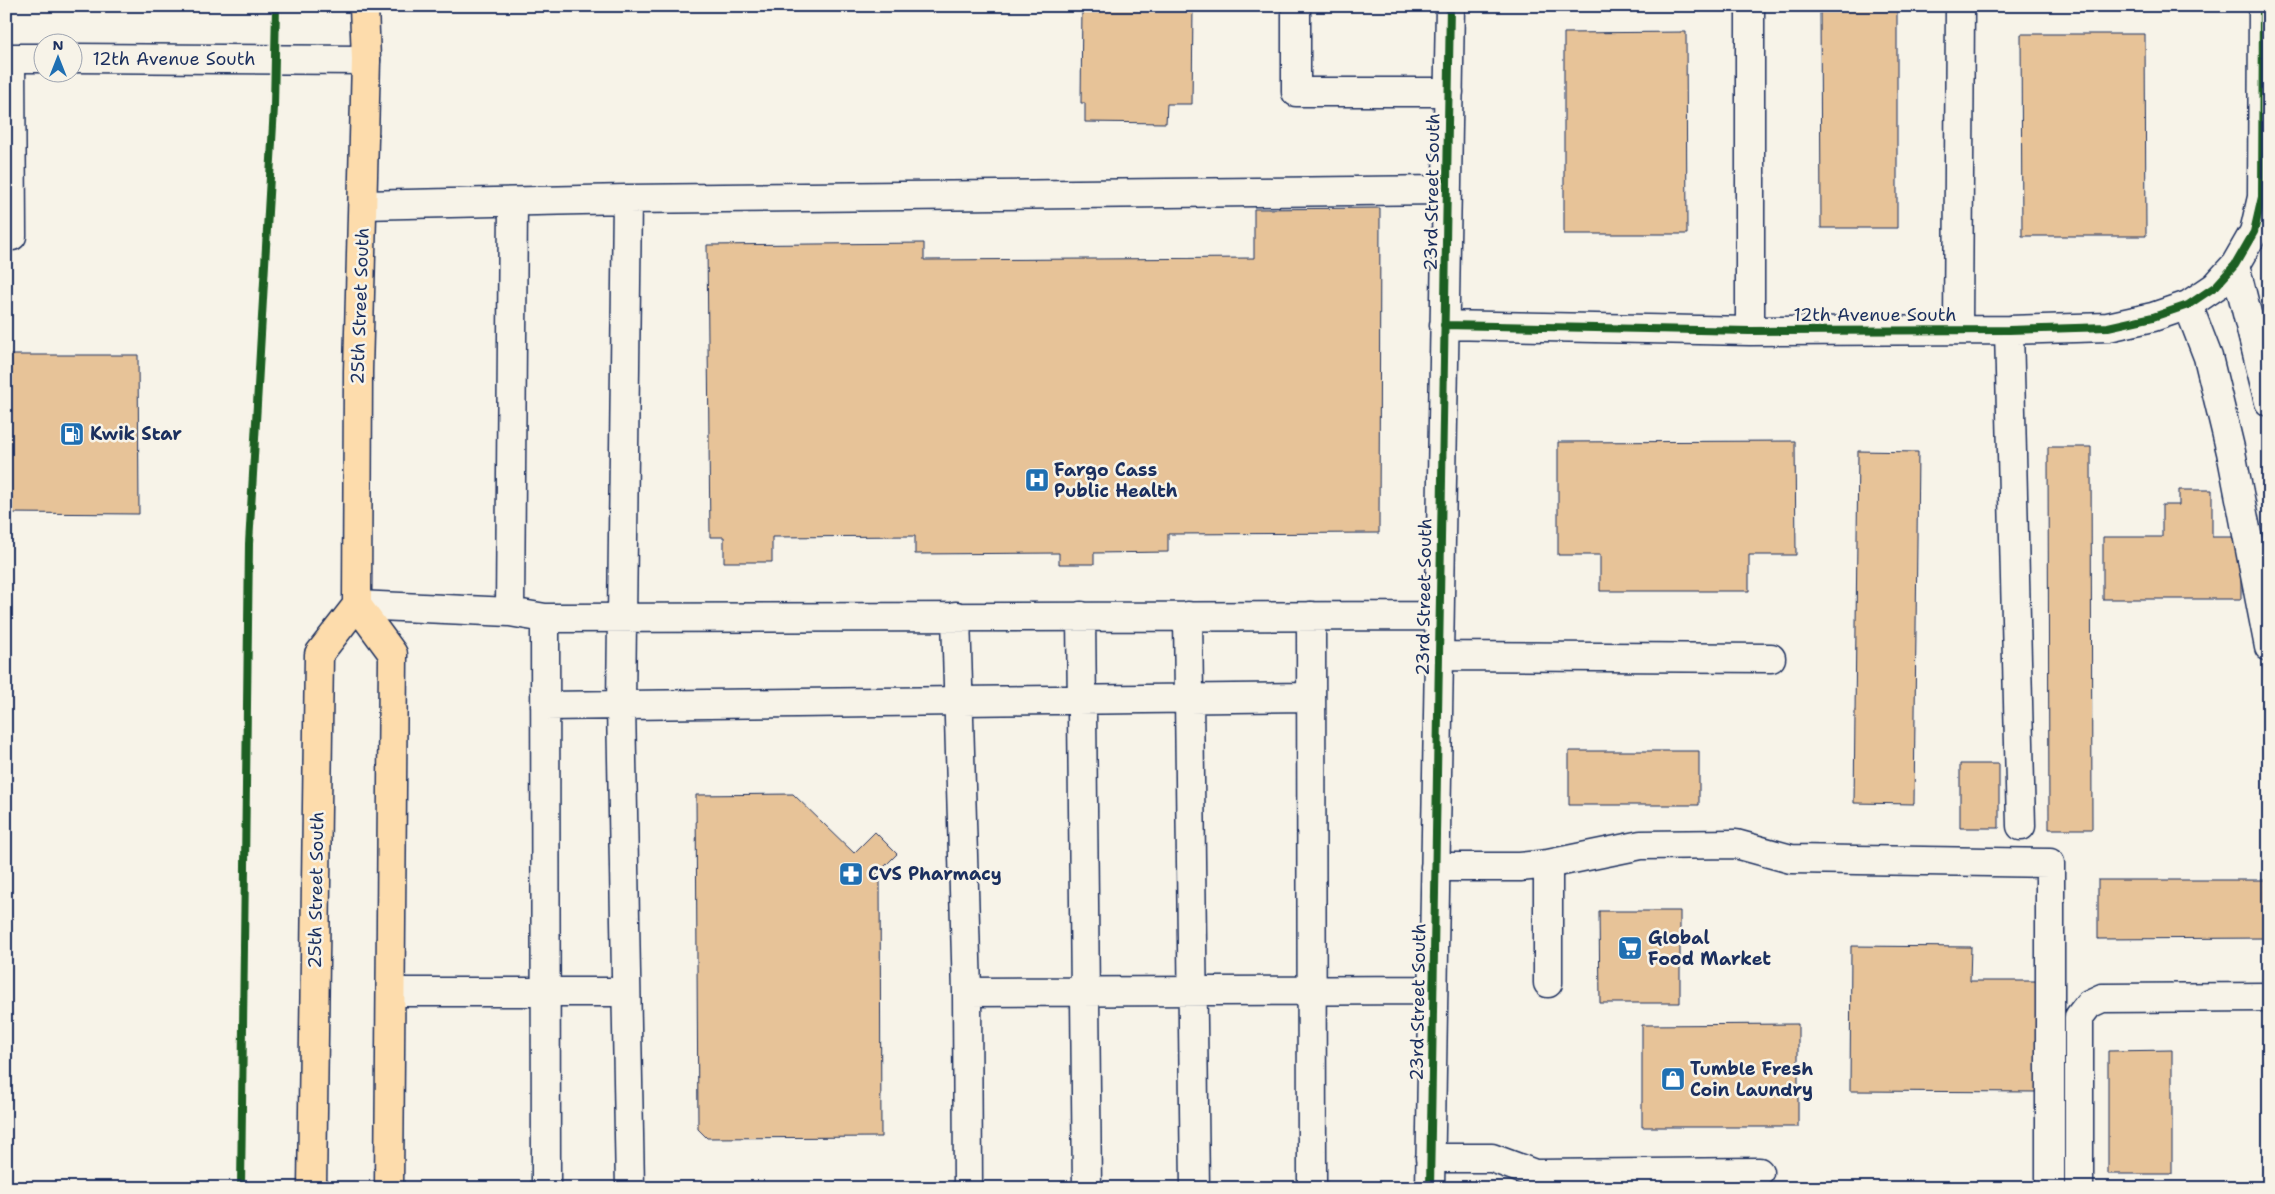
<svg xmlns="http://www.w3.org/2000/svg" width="2275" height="1194" viewBox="0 0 2275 1194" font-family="'Shantell Sans',sans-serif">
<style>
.building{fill:#e7c398;stroke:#1b2f5e}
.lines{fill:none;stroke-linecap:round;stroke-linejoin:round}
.minor-casing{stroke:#1b2f5e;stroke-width:31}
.major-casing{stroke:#1b2f5e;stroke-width:31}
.minor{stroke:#f7f3e8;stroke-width:28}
.major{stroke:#fddcac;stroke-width:28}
.cycleway-casing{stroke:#f7f3e8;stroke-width:11}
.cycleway{stroke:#1b5e20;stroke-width:8}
.labels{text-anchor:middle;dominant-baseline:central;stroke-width:5;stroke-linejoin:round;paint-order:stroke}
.street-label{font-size:18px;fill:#1b2f5e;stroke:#f7f3e8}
.poi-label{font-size:18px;font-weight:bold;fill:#1b2f5e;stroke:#f7f3e8;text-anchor:start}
</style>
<rect width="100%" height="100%" fill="#f7f3e8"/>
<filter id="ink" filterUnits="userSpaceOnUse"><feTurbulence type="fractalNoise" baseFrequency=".02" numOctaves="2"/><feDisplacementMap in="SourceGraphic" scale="10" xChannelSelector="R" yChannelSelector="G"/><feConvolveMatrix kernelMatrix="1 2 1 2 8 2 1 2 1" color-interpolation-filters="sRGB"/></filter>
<g filter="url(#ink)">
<path class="building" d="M1082 6H1193L1192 104H1167L1166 123 1085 122V103H1081Z
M1820 6H1897V228H1821Z
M1686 32 1687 234H1564V33Z
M2021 34H2145L2146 236H2022Z
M1380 208 1379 533 1168 534V552L1094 553V564H1059V553L915 554V536L772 537V562H724V537H710L707 245 924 243V260L1254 258V209Z
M6 355H138L139 514 6 513Z
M1795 441 1796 555H1749V591H1600V555H1558V442Z
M2048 447H2091L2092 829H2049Z
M1858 451 1918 452 1914 804 1854 803Z
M2179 490H2212V537H2241V599H2103V537H2162V505H2179Z
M1569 751H1699V805H1569Z
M1960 764H1999V828H1960Z
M793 794 854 853 875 832 897 854 876 875 880 878 881 1137 707 1138 698 1129 696 795Z
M2098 880H2265V938L2098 939Z
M1599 911H1680V1003H1600Z
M1851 946 1971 947 1970 981H2041L2040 1092 1850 1091Z
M1798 1024V1127H1642V1025Z
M2172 1050V1174H2108V1051Z"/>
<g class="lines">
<defs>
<path id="minor" d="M1296 6V92H1449
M1750 6V331
M6 58H42
M11 58 12 236
M72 58 366 60
M627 199 621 705 630 1188
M363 205 627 199 1446 190
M2235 265 2269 402
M2188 305 2208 357 2231 452 2269 647
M1444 325 1750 331 2009 330 2108 327 2153 317 2188 305 2216 286 2235 265 2254 232 2262 197 2263 6
M1958 330 1960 6
M2009 330 2021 826
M357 605 510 612 545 618 1438 616
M510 612 513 202
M956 616 967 992
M1081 616 1087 1188
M1188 616 1195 1188
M1311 616 1312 1188
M545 618 546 1188
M1438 656 1771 658
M545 706 1311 697
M1548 864 1641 845 1736 844 1791 859 2050 863V1188
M1435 867H1520L1548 864V983
M391 992H626
M1430 1158H1492L1535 1174 1759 1172
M968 1188 967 992 1433 990
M1430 1188 1450 6
M2079 1188V1017L2089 1004 2102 998 2269 997"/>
<path id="major" d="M364 6 366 60 358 371 357 605 393 654 389 1188
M312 1188 319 654 357 605"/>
</defs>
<use href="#minor" class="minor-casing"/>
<use href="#major" class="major-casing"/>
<use href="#minor" class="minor"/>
<use href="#major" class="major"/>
<defs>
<path id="cycleway" d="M1444 325 1750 331 2009 330 2108 327 2153 317 2188 305 2216 286 2235 265 2254 232 2262 197 2263 6
M241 1188 249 544 274 107 276 6
M1430 1188 1450 6"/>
</defs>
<use href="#cycleway" class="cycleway-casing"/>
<use href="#cycleway" class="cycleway"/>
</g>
</g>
<defs>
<symbol id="fuel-square" viewBox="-11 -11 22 22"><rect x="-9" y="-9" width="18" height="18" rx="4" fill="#1f6fb2" stroke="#f7f3e8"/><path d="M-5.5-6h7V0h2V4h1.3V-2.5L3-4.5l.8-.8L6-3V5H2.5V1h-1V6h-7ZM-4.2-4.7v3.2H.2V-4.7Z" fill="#fff"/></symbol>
<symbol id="hospital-square" viewBox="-11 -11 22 22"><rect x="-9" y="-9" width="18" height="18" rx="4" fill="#1f6fb2" stroke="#f7f3e8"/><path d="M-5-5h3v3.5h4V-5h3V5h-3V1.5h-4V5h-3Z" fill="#fff"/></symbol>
<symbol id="pharmacy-square" viewBox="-11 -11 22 22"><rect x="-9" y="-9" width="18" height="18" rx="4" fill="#1f6fb2" stroke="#f7f3e8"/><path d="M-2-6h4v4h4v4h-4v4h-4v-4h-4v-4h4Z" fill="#fff"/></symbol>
<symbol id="supermarket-square" viewBox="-11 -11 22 22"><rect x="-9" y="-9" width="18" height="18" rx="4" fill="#1f6fb2" stroke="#f7f3e8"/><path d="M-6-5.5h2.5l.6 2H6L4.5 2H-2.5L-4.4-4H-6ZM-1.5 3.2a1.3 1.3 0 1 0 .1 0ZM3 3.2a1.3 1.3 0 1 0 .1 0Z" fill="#fff"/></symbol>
<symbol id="shop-square" viewBox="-11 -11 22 22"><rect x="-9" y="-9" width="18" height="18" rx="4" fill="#1f6fb2" stroke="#f7f3e8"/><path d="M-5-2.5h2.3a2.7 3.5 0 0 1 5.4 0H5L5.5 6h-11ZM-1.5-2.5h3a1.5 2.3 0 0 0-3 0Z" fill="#fff"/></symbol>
</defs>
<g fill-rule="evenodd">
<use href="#fuel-square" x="58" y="420" width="28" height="28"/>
<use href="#hospital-square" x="1023" y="466" width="28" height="28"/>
<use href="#pharmacy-square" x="837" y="860" width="28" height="28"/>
<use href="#supermarket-square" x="1616" y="934" width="28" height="28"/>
<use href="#shop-square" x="1659" y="1065" width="28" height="28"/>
</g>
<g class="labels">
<g class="street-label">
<text x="174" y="59">12th Avenue South</text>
<text transform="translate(1432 192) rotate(-89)">23rd Street South</text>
<text transform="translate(360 306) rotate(-88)">25th Street South</text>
<text x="1875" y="315">12th Avenue South</text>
<text transform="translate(1424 597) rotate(-89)">23rd Street South</text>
<text transform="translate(316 890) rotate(-89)">25th Street South</text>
<text transform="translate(1418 1002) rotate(-89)">23rd Street South</text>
</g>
<g class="poi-label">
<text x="90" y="434">Kwik Star</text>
<text x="1054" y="470">Fargo Cass<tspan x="1054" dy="21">Public Health</tspan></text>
<text x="868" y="874">CVS Pharmacy</text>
<text x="1648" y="938">Global<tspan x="1648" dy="21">Food Market</tspan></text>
<text x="1690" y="1069">Tumble Fresh<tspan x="1690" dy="21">Coin Laundry</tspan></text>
</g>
</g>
<rect width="2275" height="1194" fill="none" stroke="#f7f3e8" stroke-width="25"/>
<rect x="12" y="12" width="2250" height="1169" fill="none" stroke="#1b2f5e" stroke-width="2" filter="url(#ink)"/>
<g transform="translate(58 58)"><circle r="24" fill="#f7f3e8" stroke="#9fa5b1"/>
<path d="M0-4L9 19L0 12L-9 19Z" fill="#1f6fb2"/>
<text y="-8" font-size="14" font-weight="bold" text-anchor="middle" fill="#1b2f5e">N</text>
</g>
</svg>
